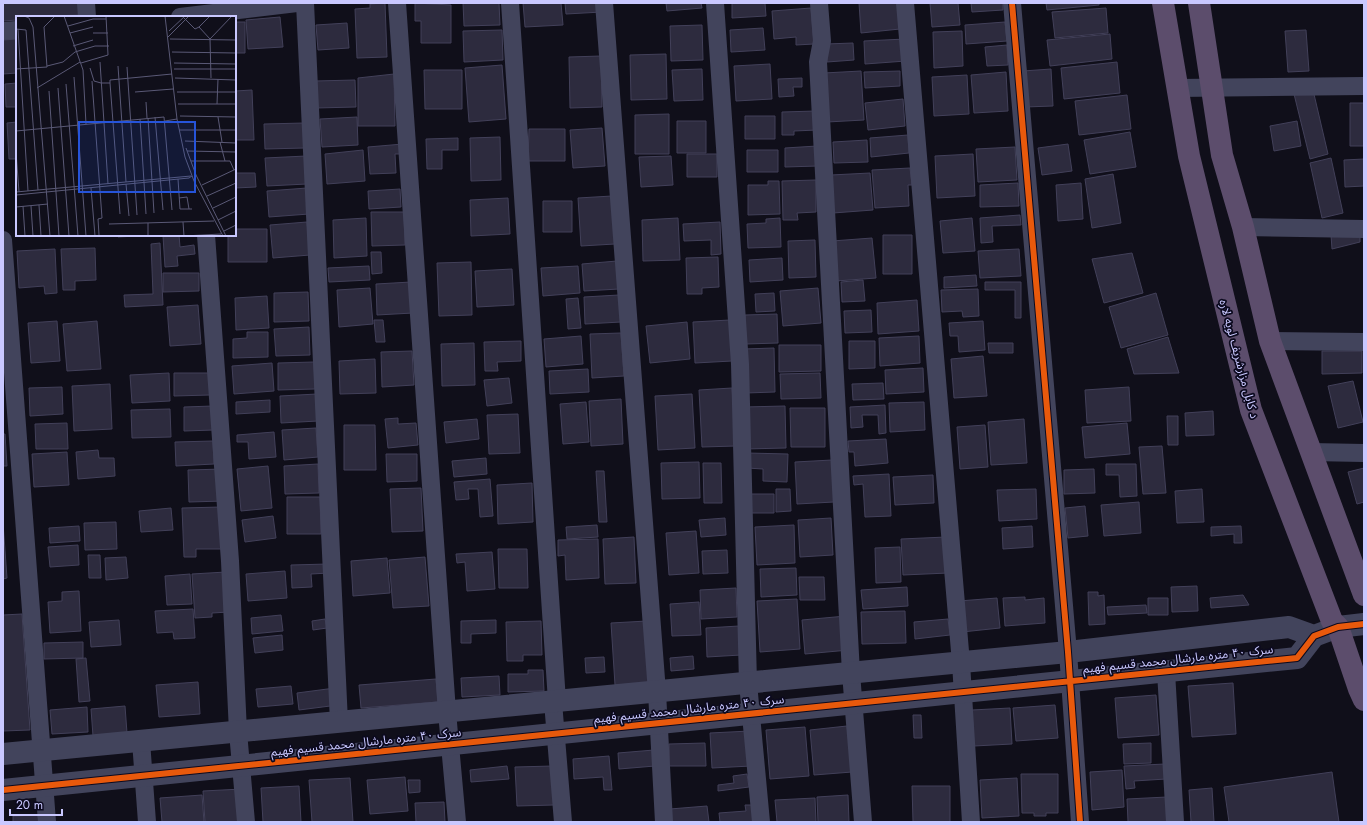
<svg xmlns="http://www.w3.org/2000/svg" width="1367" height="825" viewBox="0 0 1367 825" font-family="Jost,'Noto Sans Arabic',sans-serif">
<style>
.building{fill:#2d2b3e;stroke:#424059}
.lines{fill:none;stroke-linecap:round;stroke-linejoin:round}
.minor{stroke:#42445c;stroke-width:18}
.tertiary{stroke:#42445c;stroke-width:22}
.trunk{stroke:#5c4d6c;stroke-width:22}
.cycleway-casing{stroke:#0c0a1f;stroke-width:8}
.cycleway{stroke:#e8590c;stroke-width:6}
.labels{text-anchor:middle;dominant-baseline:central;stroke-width:3.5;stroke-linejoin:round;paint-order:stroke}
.street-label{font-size:12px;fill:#c9c8ff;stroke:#0c0a1f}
.inset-road{fill:none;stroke:#5a5976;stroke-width:1}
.view{fill:#2654da;fill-opacity:0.15;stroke:#2654da;stroke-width:2}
.inset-edge{fill:none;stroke:#c9c8ff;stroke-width:2}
</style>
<rect width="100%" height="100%" fill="#100f1a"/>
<path class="building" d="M3 3H80L81 15 17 17V20L3 21Z
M385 3 387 57 357 58 355 9 370 8V4Z
M415 3 451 5V43H421V21H415Z
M463 3H499L500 25 464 26Z
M523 3H561L563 25 525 27Z
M565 3H602V12L566 14Z
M666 3H701L702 8 667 11Z
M732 3H765L766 16 732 18Z
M859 3H898L900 29 861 33Z
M930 3H958L960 25 932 27Z
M971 3H1003V10L972 12Z
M1046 3H1099V5L1047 10Z
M811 8 814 44 796 45V37L774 39 772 11Z
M1106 8 1108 33 1055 38 1052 12Z
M280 17 283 47 248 49 246 20Z
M235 22H245V53H235Z
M1005 22 1007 41 966 44 965 25Z
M347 23 349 48 318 50 316 25Z
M702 25 703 60 671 61 670 26Z
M763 28 765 50 731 52 730 30Z
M502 30 503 60 464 62 463 31Z
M1306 30 1309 71 1288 72 1285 31Z
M962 31 963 66 934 68 933 32Z
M1110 34 1112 59 1050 66 1047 40Z
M17 39V73L3 74V40Z
M905 39 906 61 865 64 864 41Z
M853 43 854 60 827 62 826 44Z
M1007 45 1008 65 987 66 985 47Z
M666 54 667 99 631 100 630 55Z
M601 56 602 107 570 108 569 57Z
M1117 62 1120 93 1064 99 1061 68Z
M770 64 772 99 736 101 734 66Z
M502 65 506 119 469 122 465 68Z
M702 69 703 100 674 101 672 70Z
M1051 69 1053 106 1025 107 1023 71Z
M424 70H462V109H425Z
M861 71 864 120 827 122 824 73Z
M900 71V86L865 88 864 72Z
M1006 72 1008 111 974 113 971 75Z
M394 74 395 126H358V78Z
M967 75 969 114 934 116 932 77Z
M802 78V87H793L794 96 779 97 778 79Z
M355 80 356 107 316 108 315 81Z
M17 83V107H6L5 84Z
M252 90 254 140H235V91Z
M1313 90 1328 154 1310 159 1294 94Z
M1127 95 1131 129 1079 135 1075 101Z
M903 99 905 126 868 130 865 103Z
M1350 103H1364V146H1350Z
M816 111 817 130 794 131V135H782V112Z
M669 114V154H635V115Z
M745 116H775V139H745Z
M357 117 358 145 322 147 320 119Z
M677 121H706V153H677Z
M1297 121 1301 146 1274 151 1270 126Z
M17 122V159H9L7 123Z
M304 123 305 148 265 149 264 124Z
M602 128 605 166 573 168 570 130Z
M529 129H565V161H528Z
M1130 132 1136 167 1090 174 1084 140Z
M908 135 909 153 871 157 870 138Z
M500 137 501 180 471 181 470 138Z
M458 138V150H442V169H427L426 139Z
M867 140 868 162 834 163 833 142Z
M403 144V154H395L396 173 370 174 368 147Z
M1068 144 1072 171 1042 175 1038 148Z
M817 146 818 166 785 167V148Z
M1015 147 1017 180 978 182 976 149Z
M363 150 365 181 327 184 325 154Z
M747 150H778V172H747Z
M687 154H717V177H687Z
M973 154 975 196 937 198 935 156Z
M306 156 307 184 267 186 265 158Z
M671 156 673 185 641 187 639 157Z
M1331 158 1343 213 1322 218 1310 163Z
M1364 159V186L1345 187 1344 160Z
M910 168 912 185H908L909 206 875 208 872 170Z
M235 173H255L256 187 235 188Z
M870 173 873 210 833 213 831 175Z
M1113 174 1121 223 1092 228 1085 179Z
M816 180V212L797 213 798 220H783L782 181Z
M768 181H779L780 214 748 215V185H768Z
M1018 183 1019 206 980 207V185Z
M1081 183 1083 219 1058 221 1056 185Z
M307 188 309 214 269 217 267 191Z
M400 189 401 207 369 209 368 191Z
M612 196 615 244 581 246 578 198Z
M508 198 510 234 471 236 470 200Z
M543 201H572V232H543Z
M371 212H404L405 245 372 246Z
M1020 215 1021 225 992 226 993 242 981 243 980 218Z
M366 218 367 256 334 258 333 220Z
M678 218 680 260 643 261 642 220Z
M780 218 781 247 748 248 747 224 766 223V219Z
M972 218 975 251 943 253 940 221Z
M307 222 310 255 273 258 270 225Z
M720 222 721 254 711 255V240L684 241 683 224Z
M235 229H267V262H228V235H235Z
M118 235H155L118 237Z
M179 235 180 247 194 245 195 254 177 256 178 266 165 267 163 236Z
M883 235H912V274H883Z
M1331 235 1360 236V242L1332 249Z
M872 238 876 278 836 281 832 241Z
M815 240 816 277 789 278 788 241Z
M160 243 163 305 125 307 124 295 153 294 151 244Z
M95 248 96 280 75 281V290H63L61 249Z
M55 249 57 293 45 294 44 286 19 288 17 251Z
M1019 249 1021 276 980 278 978 251Z
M371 252H381L382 273 372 274Z
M1132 253 1143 293 1104 303 1092 259Z
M718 257 719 287 702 288V294H687L686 258Z
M782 258 783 280 750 282 749 260Z
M617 261 619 289 584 291 582 264Z
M471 262 472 315 439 316 437 263Z
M369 266 370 280 329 282 328 268Z
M578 266 580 293 543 296 541 268Z
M512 269 514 305 477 307 475 271Z
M163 273H199V291L163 292Z
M976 275 977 286 944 288V277Z
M863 280 865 301 842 302 841 282Z
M411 282 413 313 377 315 376 284Z
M985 282H1021V318H1015V290H985Z
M370 288 373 324 339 327 337 290Z
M818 288 821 323 783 326 780 291Z
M978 289 979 316 963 317 962 311 942 312 941 290Z
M308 292 309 321 274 322V293Z
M774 293 775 311 756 312 755 294Z
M1156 293 1168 335 1121 348 1109 307Z
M619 295 621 322 585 324 584 297Z
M267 296 269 328 236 330 235 298Z
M578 298 581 328 568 329 566 299Z
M917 300 919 331 878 334 877 303Z
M198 305 201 344 170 346 167 307Z
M871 310 872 332 845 333 844 311Z
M777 314 778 343 746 344 745 315Z
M374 320H383L385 342H376Z
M730 320 732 361 695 363 693 322Z
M57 321 60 361 31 363 28 323Z
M97 321 101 369 67 371 63 324Z
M983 321 985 350 959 352 958 336H950L949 323Z
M687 322 690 359 650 363 646 326Z
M309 327 310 355 276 356 274 329Z
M247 332H268V357L233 358V339L247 338Z
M621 333 624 376 592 378 590 334Z
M581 336 583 364 546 367 544 339Z
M919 336 920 363 880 366 879 338Z
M1168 337 1179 373 1134 374 1127 349Z
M521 341V361L497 362 498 371H485L484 342Z
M849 341H875V368L849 369Z
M474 343 475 385 442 386 441 344Z
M988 343H1013V353H989Z
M779 345H821V371L779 372Z
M774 348 775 392 746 393 744 349Z
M412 351 414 385 382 387 381 352Z
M1322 351H1362V373L1322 374Z
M983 356 987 396 954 398 951 359Z
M375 359 376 393 340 394 339 361Z
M314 362 315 389 278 390V363Z
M272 363 274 391 234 394 232 366Z
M923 368 924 392 886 394 885 370Z
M588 369 589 392 550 394 549 371Z
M169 373 170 401 132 403 130 375Z
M174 373H210V395L174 396Z
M820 373 821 398 781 399 780 374Z
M509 378 512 403 487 406 484 380Z
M1353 381 1363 422 1338 428 1328 386Z
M883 383 884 399 853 400 852 384Z
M110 384 112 429 74 431 72 386Z
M62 387 63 414 30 416 29 388Z
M1129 387 1131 421 1087 423 1085 390Z
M732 388 736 446 702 447 699 390Z
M317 394 318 421 281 423 280 396Z
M692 394 695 448 658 450 655 396Z
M621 399 623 444 591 446 589 401Z
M270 400V412L236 414V402Z
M586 402 589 442 563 444 560 404Z
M924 402 925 430 890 432 889 403Z
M885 405 886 433 879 434 878 415H862L863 427 851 428 850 407Z
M213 406 214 430 184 431V407Z
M785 406 786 448 745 449 744 407Z
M790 408H825V447H791Z
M170 409 171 437 132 438 131 410Z
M1213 411 1214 435 1186 436 1185 413Z
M518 414 520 453 489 454 487 415Z
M1167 416H1178V445H1168Z
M398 418V424L416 423 418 445 388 448 385 419Z
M477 419 479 439 446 443 444 422Z
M1024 419 1027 463 991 465 988 422Z
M67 423 68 449H36L35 424Z
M1127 423 1130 454 1085 458 1082 427Z
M344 425H375L376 470H344Z
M985 425 988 467 960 469 957 427Z
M316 428 318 457 284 460 282 430Z
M274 432 276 457 249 459 248 442H237V435Z
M3 434H5L7 466H3Z
M886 439 888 463 855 466 854 452H849L848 441Z
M213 441 214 464 176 466 175 442Z
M1162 446 1166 493 1143 494 1139 447Z
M98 450 99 458H114L115 476 78 479 76 452Z
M67 452 69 485 34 487 32 454Z
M747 453 788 454 787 482 763 481V469L747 468Z
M386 454H417V481L387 482Z
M486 458 487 474 454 477 452 461Z
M832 460 834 502 797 504 795 462Z
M699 462 700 498 662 499 661 463Z
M703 463H721L722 503H704Z
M318 464 319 493 285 494 284 466Z
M1106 464H1136L1137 496 1120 497 1119 475H1106Z
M268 466 272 508 241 511 237 469Z
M1364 468V502L1357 504 1348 472Z
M223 469 224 501 189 502 188 470Z
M1094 469 1095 493 1064 494V470Z
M596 471H604L607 522H599Z
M889 474 891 516 865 517 863 484 854 485 853 476Z
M933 475 934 503 895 505 893 477Z
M490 479 493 516 480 517 478 489H468L469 499 456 500 454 482Z
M532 483 533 522 498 524 497 485Z
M421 488 423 531 392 532 390 489Z
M776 489H790L791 511 776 512Z
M1036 489 1037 519 999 521 997 490Z
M1202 489 1204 522 1177 523 1175 491Z
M751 494H774V513H751Z
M287 497H320L321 534H287Z
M1139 502 1141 533 1104 536 1101 505Z
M1085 506 1088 536 1068 538 1065 508Z
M221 507 222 549H196V557H184L182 508Z
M171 508 173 530 141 532 139 511Z
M273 516 276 538 245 542 242 520Z
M725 518 726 535 701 537 699 520Z
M831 518 833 555 800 557 798 520Z
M116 522 117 549 85 550 84 523Z
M3 523 7 578 3 579Z
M597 525 598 537 567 539 566 527Z
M794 525 795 563 757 565 755 527Z
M79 526 80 541 50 543 49 528Z
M1032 526 1033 547 1003 549 1002 528Z
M1241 526 1242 543H1234V534L1211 536V527Z
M696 531 699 573 669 575 666 533Z
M634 537 636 583 605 584 603 539Z
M946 537 948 573 903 575 901 539Z
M598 539 599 578 566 580 565 555 558 556V540Z
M78 545 79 565 50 567 48 547Z
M900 547 901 582 876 583 875 548Z
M498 549H527L528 588H499Z
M727 550 728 573 703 574 702 551Z
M492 552 495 589 467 591 465 562 457 563 456 554Z
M88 555H100L101 578H89Z
M126 557 128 578 106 580 105 558Z
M425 557 429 606 393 608 389 560Z
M387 558 390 593 353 596 351 561Z
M328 564 329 573 311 574 312 587 292 588 291 565Z
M796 568 797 595 761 597 760 569Z
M285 571 287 598 248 601 246 574Z
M226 572 229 612 212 613V617L195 618 192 574Z
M190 574 192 604 167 605 165 576Z
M799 577H824L825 600H800Z
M1197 586 1198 611 1172 612 1171 587Z
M907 587 908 606 863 609 861 590Z
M736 588 737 617 701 619 700 590Z
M79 591 81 631 50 633 48 602 62 601V592Z
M1088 592H1098V596L1104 595 1105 624 1089 625Z
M1243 595 1249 605 1211 608 1210 598Z
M1025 597V600L1044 598 1045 623 1005 626 1003 598Z
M997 598 1000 628 962 632 959 601Z
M1148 598H1168V615H1148Z
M797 599 800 649 760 652 757 601Z
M699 602 701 635 672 636 670 604Z
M1146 605 1147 613 1108 615 1107 607Z
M193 609 195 638 174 639 173 632 157 633 155 611Z
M905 611 906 643 862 644 861 612Z
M22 614 30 730 3 731V615Z
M281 615 283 631 252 634 251 618Z
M846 616 849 650 805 654 802 620Z
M325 619 327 628 313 630 312 621Z
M948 619 950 635 915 639 914 622Z
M119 620 121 645 91 647 89 622Z
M496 620V633L471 634V643H461V621Z
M541 621 542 655H523V661H507L506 622Z
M647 621 650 683 615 685 611 623Z
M739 626 741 655 707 657 706 628Z
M282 635 283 650 255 653 253 638Z
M83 642V658L44 659V643Z
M693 656 694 669 671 671 670 658Z
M604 657 605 672 586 673 585 658Z
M86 658 90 701 79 702 76 659Z
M528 670H543L544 691 508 692V674H528Z
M499 676 500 695 462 697 461 678Z
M436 679 438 702 361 708 359 685Z
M198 682 200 714 159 717 156 685Z
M1233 683 1236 734 1192 737 1188 686Z
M291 686 293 704 258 707 256 689Z
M335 688 338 705 299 710 297 693Z
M1156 695 1159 735 1118 738 1115 698Z
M1055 705 1058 738 1016 741 1013 708Z
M125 706 127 733 93 736 91 709Z
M87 707 88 732 52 734 50 710Z
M1010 708 1012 744 974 746 972 710Z
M913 715H921L922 738H914Z
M847 726 852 772 814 775 810 730Z
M805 727 809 776 770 779 766 730Z
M750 731 751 766 712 768 710 733Z
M705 743 706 766H669V744Z
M1151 743V763L1124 764 1123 744Z
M654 750 655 766 619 769 618 753Z
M609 756 612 790H604L603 777 574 779 573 759Z
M1165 764 1166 779 1134 781 1135 788 1126 789 1124 766Z
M507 766 509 779 471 782 470 770Z
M553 766 554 805 517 806 515 767Z
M1122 770 1124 807 1092 810 1090 772Z
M1332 772 1339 822H1229L1224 787Z
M747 774 749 787 718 791V785L734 783 733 776Z
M1021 774H1058V813H1046V816H1034V813H1022Z
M405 777 408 811 370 814 367 780Z
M350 778 353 822H312L309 780Z
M1017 778 1019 816 982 818 980 780Z
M408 780H420V792L409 793Z
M299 786 301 822H263L261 788Z
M912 786H950V822H913Z
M1212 788 1214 822H1191L1189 790Z
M242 789 244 822H205L203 791Z
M202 795 204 822H162L160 798Z
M848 795 849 822H818L817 797Z
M1167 797 1168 822H1128L1127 799Z
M815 798 816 822H777L775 800Z
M444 802 445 822H416L415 803Z
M745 805H754L755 822H720L719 813 746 811Z
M707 806 709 822H671L670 809Z
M38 815 39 822H13V816Z"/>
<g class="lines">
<path class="minor" d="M86 3 87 17
M305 3 339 722
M397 3 447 712 457 822
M510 3 557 701
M604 3 657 692 664 822
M715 3 740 364 748 683 761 822
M819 3 822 41 818 62 851 673 863 822
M905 3 961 663 971 822
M1012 3 1068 652 1080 822
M180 17 297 3
M3 31 17 30
M1177 88 1364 86
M1243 227 1364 229
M206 235 230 561 238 732 246 822
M3 240 47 822
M1270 341 1364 342
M1310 452 1364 453
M1166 672 1175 822
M553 702 563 822
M141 741 147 822"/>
<path class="tertiary" d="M3 754 1068 652 1289 627 1314 636
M3 790 1297 658 1314 636 1338 627 1364 624"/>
<path class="trunk" d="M1163 3 1189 156 1251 410 1332 621 1338 627 1359 689 1364 700
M1199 3 1222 155 1243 227 1270 341 1364 595"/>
<defs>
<path id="cycleway" d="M1012 3 1068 652 1080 822
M3 790 1297 658 1314 636 1338 627 1364 624"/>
</defs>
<use href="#cycleway" class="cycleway-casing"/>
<use href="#cycleway" class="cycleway"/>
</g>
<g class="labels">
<g class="street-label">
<text transform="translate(1239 359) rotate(75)">د کابل مزارشریف لویه لاره</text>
<text transform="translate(1178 659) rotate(-6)">سرک ۴۰ متره مارشال محمد قسیم فهیم</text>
<text transform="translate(689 709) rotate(-6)">سرک ۴۰ متره مارشال محمد قسیم فهیم</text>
<text transform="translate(366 742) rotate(-6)">سرک ۴۰ متره مارشال محمد قسیم فهیم</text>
</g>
</g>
<g transform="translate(16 16)">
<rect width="220" height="220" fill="#100f1a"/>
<path class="inset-road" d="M8 0 13 2 17 11 34 220M48 0 67 54 70 108M149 0 161 103 169 141 178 165 207 220M168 2 179 13 183 11 194 23M52 10 77 3H90M183 11 194 0M0 13 10 14 22 174M2 13 12 175M153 15 169 0M54 17 77 11M77 17H92M152 21 173 0M154 23 220 24M57 30 77 24M156 36 220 37M84 46 92 168M65 47 92 39 90 0M158 47 220 48M31 50 47 46 59 36 79 30H93M102 50 110 166M111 51 121 199M74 52 78 65 85 67H94V64L156 58M0 53 31 51 28 11 39 0M158 53H220M58 61 70 220M159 62 220 64M195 62 194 23 216 0M76 65 86 202 82 203 83 219M94 67 104 198M50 68 62 220M21 72 64 46M42 72 53 220M33 75 43 220M119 76 157 73M161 76H220M130 86 131 102M162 88H220M201 88 202 63M164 100 220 101M139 101 147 194M202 101 206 126M132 102 138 197M124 103 130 198M149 105 161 103M163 114H220M0 115 148 101 156 194M169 125 220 127M204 126 209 145M170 132 180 159 210 220M171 135 220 136M0 136 3 176M175 145H214L218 154M162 163 164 193H176M110 168 113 200M186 169 220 153M75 172 79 220M0 176 175 160M0 179 173 162 176 160M191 180 220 167M163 182 171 181 173 193M23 189 25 220M7 190 9 220M15 190 17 220M0 191 32 188M197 192 220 181M202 204 220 195M167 206 168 220M132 207V220M93 208 198 205M208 215 220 209M168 220 205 218"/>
<path class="view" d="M63 106H179V176H63Z"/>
<rect width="220" height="220" class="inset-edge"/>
</g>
<rect width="1367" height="825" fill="none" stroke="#c9c8ff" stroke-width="8"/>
<path d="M10 809v6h52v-6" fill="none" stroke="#c9c8ff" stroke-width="2"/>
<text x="16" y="809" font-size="12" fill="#c9c8ff" stroke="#0c0a1f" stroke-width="3" paint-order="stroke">20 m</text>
</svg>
